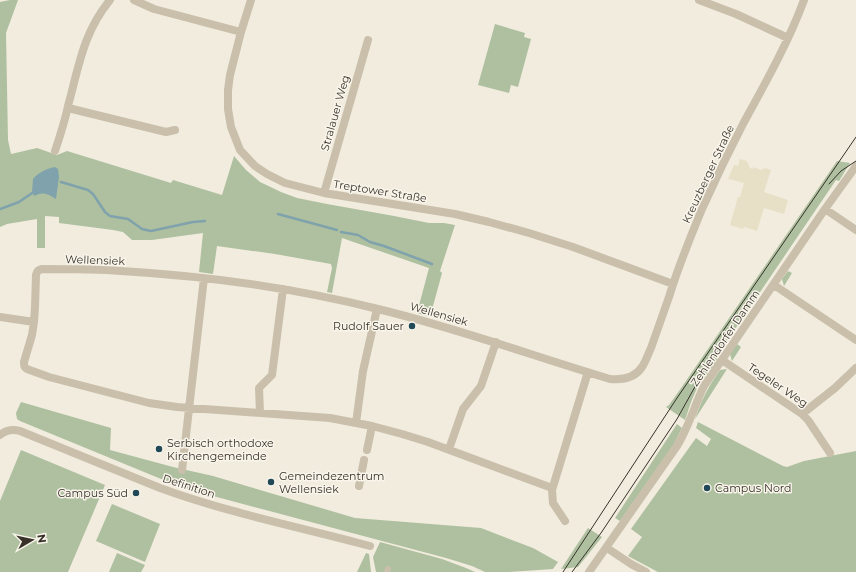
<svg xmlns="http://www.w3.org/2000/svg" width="856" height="572" viewBox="0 0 856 572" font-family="Montserrat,sans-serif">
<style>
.green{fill:#aec09f}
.plaza{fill:#e8e0c6}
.water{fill:#7fa2ad}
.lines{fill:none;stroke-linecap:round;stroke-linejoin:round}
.stream{stroke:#7fa2ad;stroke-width:2.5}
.pedestrian{stroke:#c9bfab;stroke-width:6}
.minor{stroke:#c9bfab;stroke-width:8}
.tram{stroke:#37312a;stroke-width:1}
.poi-dot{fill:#214856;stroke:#f9f5eb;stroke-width:1.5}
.labels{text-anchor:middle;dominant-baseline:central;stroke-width:3;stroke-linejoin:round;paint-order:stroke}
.street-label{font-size:11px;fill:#37312a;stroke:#f9f5eb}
.poi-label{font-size:11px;fill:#37312a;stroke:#f9f5eb;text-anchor:start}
</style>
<rect width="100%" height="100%" fill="#f1ecde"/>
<path class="green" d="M10 0H18L6 33 8 140 11 154 37 148 57 155 67 151 171 183 173 180 222 195 234 156 246 170 260 182 281 192 297 198 327 204 394 216 429 223H444L455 225 440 271 442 273 430 317 417 313 429 268 342 238 332 293 327 292 332 268 331 264 275 254 217 246 213 274 199 272 203 233 152 240H132L123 232 113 230 59 223V217L45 216V248H37V219L7 224 0 227V2Z
M495 24 525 33 524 37 531 39 518 87 511 85 509 93 478 85Z
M837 161 850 163 839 181 836 180 716 357 718 359 697 388 691 402 685 420 666 407 669 405 679 391Z
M788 271 792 273 784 286 782 279Z
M737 344 741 347 732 361 730 354Z
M727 369 695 419C702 399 708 387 720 370Z
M21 402 111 428 110 450 173 467 213 476 355 518 481 528 533 548 558 562 553 569 509 572H485L472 566 446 558 183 488 20 421 17 419 16 413Z
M698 422 783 466 787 467 804 461 856 451V572H658L628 556 642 537 631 529 696 438 707 446 711 439 696 428Z
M677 424 682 428 674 444 620 521 615 518Z
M21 450 105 485 68 572H0V501Z
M112 504 160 524 145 562 96 541Z
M588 528 602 537 578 567 561 569Z
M380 542 442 559 466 568 475 572H376L373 557Z
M117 553 145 565 141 572H109Z
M366 553 369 554 371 572H357Z"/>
<path class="plaza" d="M740 159 747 161 750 168 753 169V167L761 170 765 168 771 170 764 192 788 200 784 214 764 208 757 231 744 227 743 229 730 225 738 197H740L744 183 728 179 734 165 738 166Z"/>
<path class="water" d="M55 167 58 169 59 177 56 199C48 194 44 191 34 196L32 192 33 179C39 172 46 169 55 167Z"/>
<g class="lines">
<path class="stream" d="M61 182 88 190 93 194 105 212 110 216 128 219 142 229 151 231 193 222 205 221
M0 209 19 202 35 191
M278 214 337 230
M341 232 358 235 370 242 384 246 432 264"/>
<path class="pedestrian" d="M387 572 388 569"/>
<path class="minor" d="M134 0 154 9 241 32
M251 0 241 32 230 75 228 90V109L231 127 240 150 255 166 267 174 285 183 324 193 455 214 489 222 529 233 573 247 673 284
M699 0 736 14 788 38
M68 108 166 132 175 130
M55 151C60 136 65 121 68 106 79 66 83 33 110 0
M324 193 368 40
M825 209 856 230
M774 285 856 340
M0 317 34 322
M722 360 802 414 808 420 830 453
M260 413 259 388 272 375 283 289
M802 414 835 388 856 368
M356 423 363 371 377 309
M0 435C6 430 13 429 20 431L160 488C228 513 300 527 370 546
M449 449 463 409 481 386 496 342
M367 450 372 426
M182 470 204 278
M359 486 364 460
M552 488 428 442 402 434 372 426 330 418 177 407 149 403 49 377 27 369C24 367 24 366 24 362L32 335 34 322 35 307 36 275C37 271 38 270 42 269 68 269 95 269 121 271 207 276 294 288 378 309 457 328 533 356 610 379 622 380 635 378 642 367 646 361 648 354 651 348 657 331 663 314 669 297 678 267 690 238 702 209 715 180 729 151 744 122 766 82 788 43 804 0
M565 521 553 503 552 490 588 372
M607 548 631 564 646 572
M589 572 677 446C689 427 694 406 704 386L825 209 856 166"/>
<path class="tram" d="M829 184 841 171 856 161
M563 572 677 398 856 137
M572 572 601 533 677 419 711 358"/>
</g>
<g class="poi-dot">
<circle cx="412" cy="326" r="4"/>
<circle cx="159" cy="449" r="4"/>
<circle cx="271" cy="482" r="4"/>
<circle cx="707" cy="488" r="4"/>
<circle cx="136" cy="493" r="4"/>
</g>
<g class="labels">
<g class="street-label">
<text transform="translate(335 113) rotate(-74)">Stralauer Weg</text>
<text transform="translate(708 174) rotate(-65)">Kreuzberger Straße</text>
<text transform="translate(380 191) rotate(9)">Treptower Straße</text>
<text transform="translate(95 260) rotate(2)">Wellensiek</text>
<text transform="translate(439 314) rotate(16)">Wellensiek</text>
<text transform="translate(725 338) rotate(-56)">Zehlendorfer Damm</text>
<text transform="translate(778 385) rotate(34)">Tegeler Weg</text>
<text transform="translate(189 486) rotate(18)">Definition</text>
</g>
<g class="poi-label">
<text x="404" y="326" text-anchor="end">Rudolf Sauer</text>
<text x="167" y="443">Serbisch orthodoxe<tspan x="167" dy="13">Kirchengemeinde</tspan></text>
<text x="279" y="476">Gemeindezentrum<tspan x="279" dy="13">Wellensiek</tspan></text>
<text x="715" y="488">Campus Nord</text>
<text x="128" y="493" text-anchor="end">Campus Süd</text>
</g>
</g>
<g transform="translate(32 540) rotate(81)" stroke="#f9f5eb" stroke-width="3" paint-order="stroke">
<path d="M0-3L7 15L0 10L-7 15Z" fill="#37312a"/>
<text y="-6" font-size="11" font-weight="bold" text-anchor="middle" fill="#37312a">N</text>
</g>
</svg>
